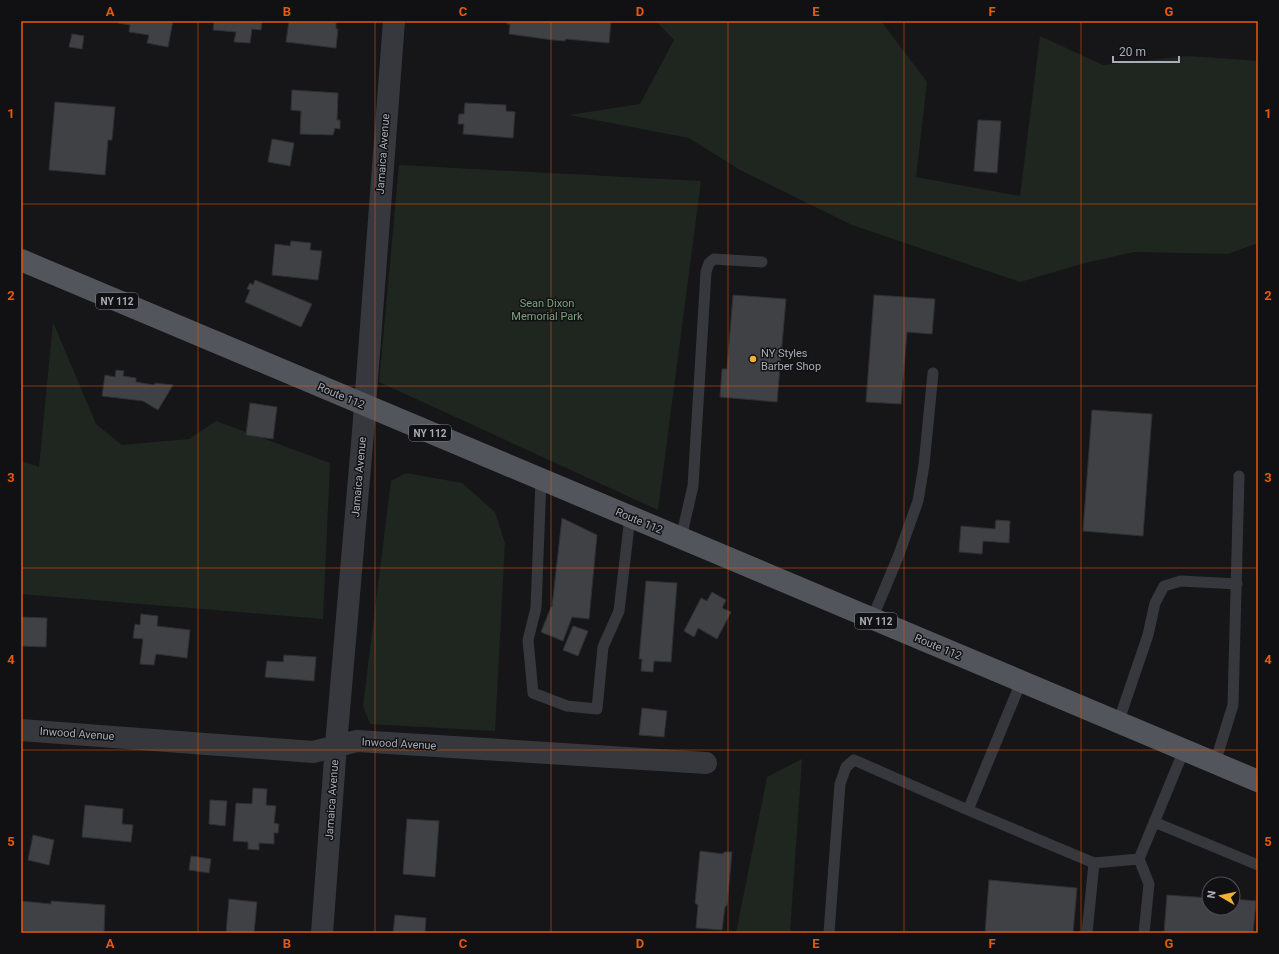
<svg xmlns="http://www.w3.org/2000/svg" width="1279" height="954" viewBox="0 0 1279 954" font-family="Roboto,sans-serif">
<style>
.green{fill:#1e261f}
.building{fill:#404145;stroke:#303034}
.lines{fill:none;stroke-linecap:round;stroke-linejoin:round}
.service{stroke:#37383d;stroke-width:11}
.minor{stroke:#37383d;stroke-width:22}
.primary{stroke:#53555c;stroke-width:22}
.grid{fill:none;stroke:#e8590c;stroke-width:1;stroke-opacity:0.55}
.poi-dot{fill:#f2b134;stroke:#111113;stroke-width:1.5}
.labels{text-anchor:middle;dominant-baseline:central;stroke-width:3;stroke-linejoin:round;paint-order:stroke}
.shield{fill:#111113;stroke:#7b7e86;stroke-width:1}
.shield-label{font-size:10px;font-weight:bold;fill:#a8adb8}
.street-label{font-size:11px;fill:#a8adb8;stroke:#111113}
.park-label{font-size:11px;fill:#7fa381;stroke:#111113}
.poi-label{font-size:11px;fill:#a8adb8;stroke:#111113;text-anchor:start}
.neatline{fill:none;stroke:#e8590c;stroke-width:1.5}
.grid-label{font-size:13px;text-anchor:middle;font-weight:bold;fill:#e8590c}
</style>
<rect width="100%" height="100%" fill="#161618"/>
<path class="green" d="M656 21H881L927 82 916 177 1020 196 1040 36 1103 65 1189 56 1258 61V243L1228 254 1134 252 1085 263 1020 282 852 225 740 170 689 138 569 115 640 104 674 40Z
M399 165 701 181 658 510 379 382Z
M53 322 96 424 122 445 189 439 216 421 330 463 323 619 21 594V461L39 467Z
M406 473 462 483 495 512 505 543 495 731 370 724 363 706 391 481Z
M802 759 790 933H736L767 777Z"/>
<path class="building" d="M118 21H173L168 47 147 43 149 35 129 32 130 25 118 23Z
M214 21H262L261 30 252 29 250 43 234 42 236 32 213 30Z
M289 21H336V29H338L336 48 286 42Z
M507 21H611L609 43 566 39 565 41 553 40 509 34 510 24H507Z
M72 34 84 36 82 49 69 47Z
M292 90 338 93 337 120H340V129L335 128 333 135 300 134 301 111 291 110Z
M55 102 115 107 112 140H108L105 175 49 170Z
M465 103 506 105V111L515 112 513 138 463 134 464 124H458L459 114H464Z
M978 120 1001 121 997 173 974 171Z
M272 139 294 143 290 166 268 162Z
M291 241 311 243 310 250 322 251 318 280 272 275 275 244 290 246Z
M255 280 312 304 301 327 245 302 250 290 247 289 250 283 253 285Z
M733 295 786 299 777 402 720 397 722 369H727Z
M874 295 935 299 932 334 907 332 901 404 866 402Z
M116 370 124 371 123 376 136 378V382L154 385 155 383 173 385 158 410 143 401 102 396 105 375 115 377Z
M250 403 277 407 273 439 246 435Z
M1092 410 1152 414 1143 536 1083 531Z
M562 518 597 535 589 619 572 617 563 641 541 632 551 607H552Z
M996 520 1010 521 1009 543 983 541 982 554 959 552 961 526 995 529Z
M646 581 677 583 671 662 654 661 653 672 641 671 642 659H639Z
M712 592 726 600 722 608 731 612 717 639 698 628 694 637 684 631 701 598 707 601Z
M141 614 158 616 157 626 190 630 187 658 156 654 154 665 140 664 143 639 133 638 135 624 140 625Z
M21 617 47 618 46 647 21 646Z
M573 626 588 631 578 656 563 650Z
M284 655 316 657 314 681 265 677 267 661 283 662Z
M642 708 667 711 664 737 639 735Z
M253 788 267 789 266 805 276 806 274 823 279 824 278 833H274V844L259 843V850L248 849V842L233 841 236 803 252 804Z
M210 800 227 801 225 826 209 824Z
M85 805 123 809 122 824 133 825 131 842 82 837Z
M407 819 439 821 435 877 403 874Z
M33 835 54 840 49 865 28 860Z
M700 851 723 854 724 852H732L727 905 725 907 722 930 696 928 698 905 695 903Z
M191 856 211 859 209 873 189 870Z
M989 880 1077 888 1073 933H985Z
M1167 895 1209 898V908H1233V899L1256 901 1253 933H1164Z
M229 899 257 902 254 933H259H226Z
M21 901 51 904V901L105 905 104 933H52L21 931Z
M395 915 426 918 425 933H393Z"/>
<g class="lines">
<path class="service" d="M541 480 536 608 528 640 533 693 567 706 597 709 603 647 619 611 630 517
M681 538 693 486 706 272 709 263 714 259 762 262
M872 619 898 557 918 501 924 465 933 373
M1021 682 968 810 1094 863 1139 859
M1118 723 1148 635 1155 603 1164 586 1181 581 1237 584
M1215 763 1233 705 1239 476
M1154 822 1258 865
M829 933 840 784 846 767 854 760 968 810
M1087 933 1094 863
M1144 933 1149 884 1139 859 1184 750"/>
<path class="minor" d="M21 730 313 752 357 741 706 763
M322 933 336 745 363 432 394 21"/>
<path class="primary" d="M21 260 1258 781"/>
</g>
<path class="grid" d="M198 21V933M375 21V933M551 21V933M728 21V933M904 21V933M1081 21V933M21 204H1258M21 386H1258M21 568H1258M21 750H1258"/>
<circle class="poi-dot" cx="753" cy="359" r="4"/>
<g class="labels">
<g class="shield">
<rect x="96" y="293" width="42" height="16" rx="3"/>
<rect x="409" y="425" width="42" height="16" rx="3"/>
<rect x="855" y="613" width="42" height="16" rx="3"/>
</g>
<g class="shield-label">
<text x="117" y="301">NY 112</text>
<text x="430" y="433">NY 112</text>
<text x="876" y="621">NY 112</text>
</g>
<g class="street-label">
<text transform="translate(383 154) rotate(-86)">Jamaica Avenue</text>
<text transform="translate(341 396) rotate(23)">Route 112</text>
<text transform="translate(359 477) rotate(-85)">Jamaica Avenue</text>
<text transform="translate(639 521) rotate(23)">Route 112</text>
<text transform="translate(938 647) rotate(23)">Route 112</text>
<text transform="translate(77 734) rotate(4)">Inwood Avenue</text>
<text transform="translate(399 744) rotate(3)">Inwood Avenue</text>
<text transform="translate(332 800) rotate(-86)">Jamaica Avenue</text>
</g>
<g class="park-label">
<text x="547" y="303">Sean Dixon<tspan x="547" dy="13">Memorial Park</tspan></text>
</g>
<g class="poi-label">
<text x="761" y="353">NY Styles<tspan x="761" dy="13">Barber Shop</tspan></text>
</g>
</g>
<rect width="1279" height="954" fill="none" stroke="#111113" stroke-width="44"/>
<g transform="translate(1221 896) rotate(279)"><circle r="19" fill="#111113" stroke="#4d4f55"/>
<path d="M0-3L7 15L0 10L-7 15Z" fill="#f2b134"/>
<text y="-6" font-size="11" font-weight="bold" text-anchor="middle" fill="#a8adb8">N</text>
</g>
<path d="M1113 56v6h66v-6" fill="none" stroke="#a8adb8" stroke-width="2"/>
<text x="1119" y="56" font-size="12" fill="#a8adb8" stroke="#111113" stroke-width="3" paint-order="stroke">20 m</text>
<rect x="22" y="22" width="1235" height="910" class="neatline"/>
<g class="grid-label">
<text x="110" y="16">A</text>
<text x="287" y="16">B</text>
<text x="463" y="16">C</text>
<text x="640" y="16">D</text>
<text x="816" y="16">E</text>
<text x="992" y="16">F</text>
<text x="1169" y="16">G</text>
<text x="11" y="118">1</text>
<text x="1268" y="118">1</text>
<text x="11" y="300">2</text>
<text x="1268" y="300">2</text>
<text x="11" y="482">3</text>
<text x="1268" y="482">3</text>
<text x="11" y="664">4</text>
<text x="1268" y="664">4</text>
<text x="11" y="846">5</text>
<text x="1268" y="846">5</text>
<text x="110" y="948">A</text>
<text x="287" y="948">B</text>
<text x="463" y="948">C</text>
<text x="640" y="948">D</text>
<text x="816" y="948">E</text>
<text x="992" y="948">F</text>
<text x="1169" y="948">G</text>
</g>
</svg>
